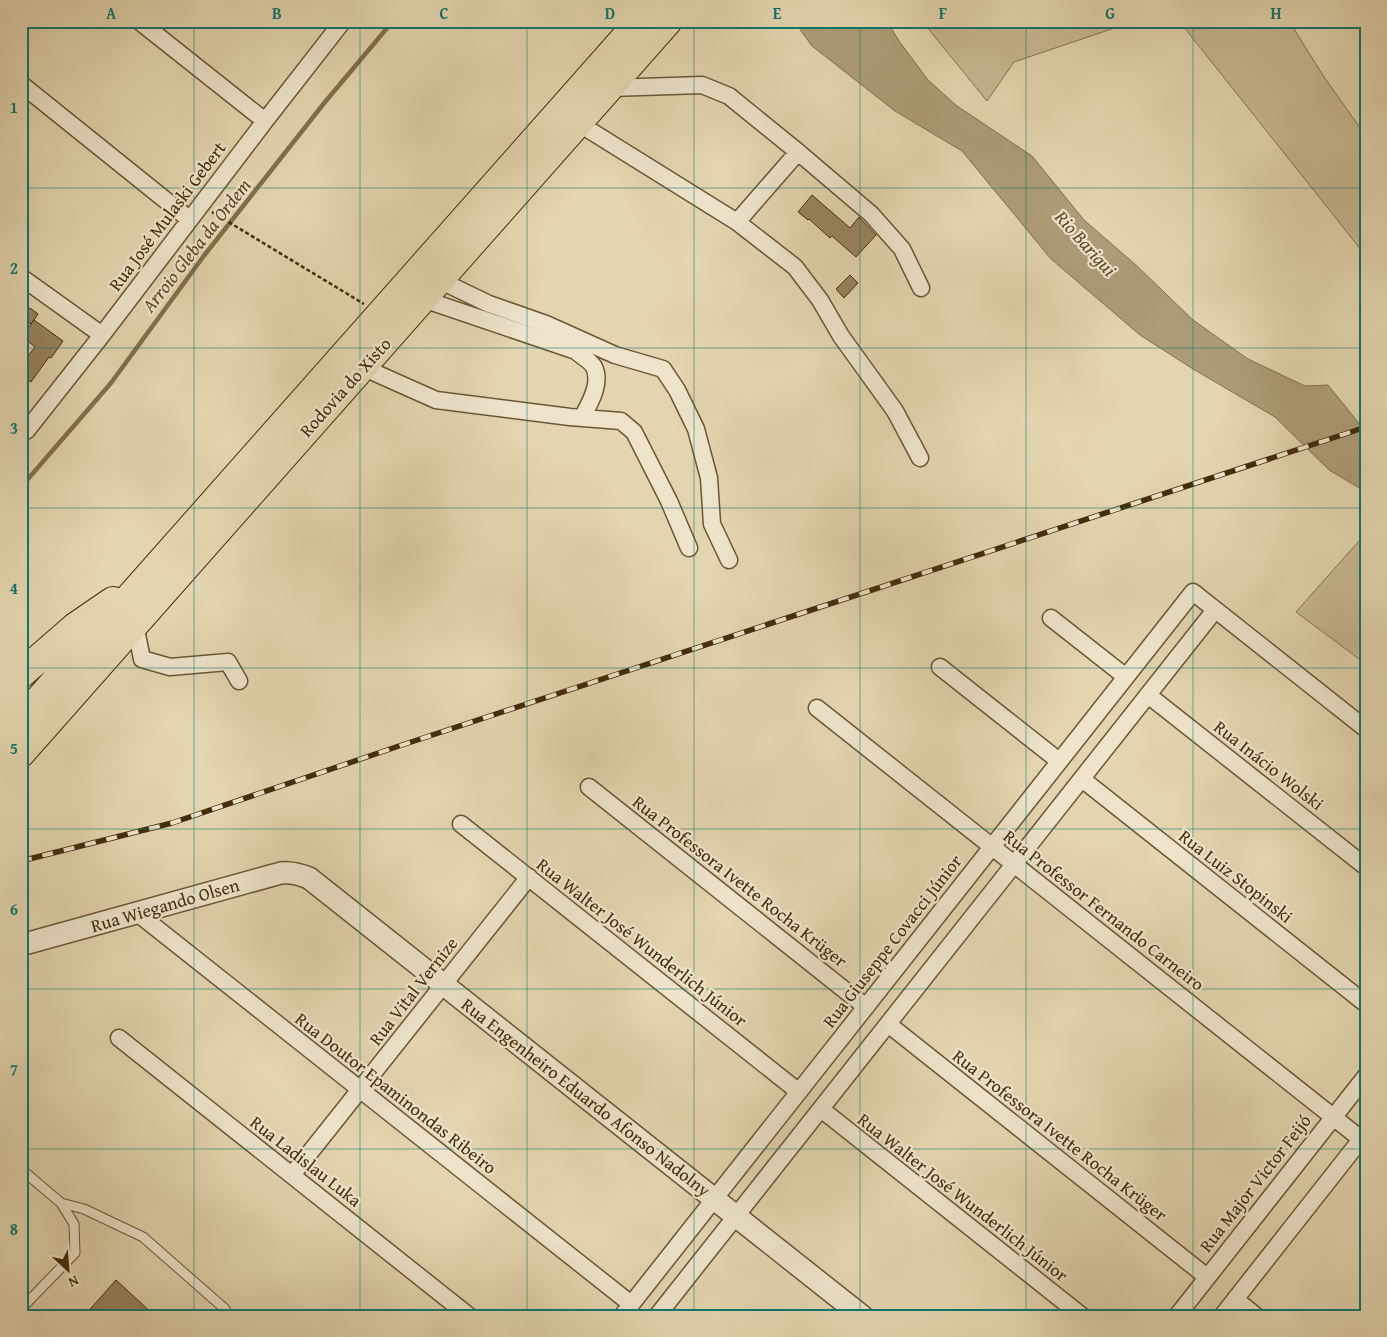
<svg xmlns="http://www.w3.org/2000/svg" width="1387" height="1337" viewBox="0 0 1387 1337" font-family="'Gentium Book Plus',serif">
<style>
.green{fill:#c8b893;stroke:#86724f}
.water{fill:#ad9c77;stroke:#836f4c}
.lines{fill:none;stroke-linecap:round;stroke-linejoin:round}
.stream{stroke:#836f4c;stroke-width:4.5}
.building{fill:#978460;stroke:#442c0b}
.service-casing{stroke:#6c5634;stroke-width:11}
.minor-casing{stroke:#6c5634;stroke-width:19}
.tertiary-casing{stroke:#6c5634;stroke-width:24}
.trunk-casing{stroke:#442c0b;stroke-width:30}
.path{stroke:#442c0b;stroke-width:2.5;stroke-dasharray:4 2.5;stroke-linecap:butt}
.service{stroke:#ede4cb;stroke-width:9}
.minor{stroke:#ede4cb;stroke-width:16}
.tertiary{stroke:#ede4cb;stroke-width:21}
.trunk{stroke:#e3d5af;stroke-width:28}
.rail-casing{stroke:#442c0b;stroke-width:5.5}
.rail{stroke:#ede4cb;stroke-width:4;stroke-dasharray:11;stroke-linecap:butt}
.grid{fill:none;stroke:#0f766e;stroke-width:1;stroke-opacity:0.55}
.labels{text-anchor:middle;dominant-baseline:central;stroke-width:4.5;stroke-linejoin:round;paint-order:stroke}
.street-label{font-size:18px;fill:#442c0b;stroke:#ede4cb}
.water-label{font-size:19px;font-style:italic;fill:#5e4826;stroke:#ede4cb}
.neatline{fill:none;stroke:#0f766e;stroke-width:2}
.grid-label{font-size:16px;text-anchor:middle;font-weight:bold;fill:#0f766e}
</style>
<rect width="100%" height="100%" fill="#e3d5af"/>
<filter id="stains"><feTurbulence type="fractalNoise" baseFrequency=".004" numOctaves="4"/><feColorMatrix values="0 0 0 0 .2 0 0 0 0 .09 0 0 0 0 .02 0 0 0 .5 -.17"/></filter>
<radialGradient id="worn" r=".72"><stop offset=".6" stop-color="#630" stop-opacity="0"/><stop offset="1" stop-color="#630" stop-opacity=".3"/></radialGradient>
<path class="green" d="M922 21H1135L1014 62 987 101Z
M1179 21H1289L1324 77 1366 136V256Z
M1366 533V664L1296 612Z"/>
<path class="water" d="M794 21H887L899 41 928 80 957 106 1032 156 1084 220 1137 266 1193 320 1248 359 1305 386 1328 385 1366 432V492L1329 470 1275 417 1193 369 1140 335 1051 259 962 151 895 111 812 46Z"/>
<g class="lines">
<path class="stream" d="M21 487 111 383 203 257 325 102 393 21"/>
</g>
<path class="building" d="M812 195 850 228 859 217 876 235 856 257 832 236 830 238 809 219 808 220 798 212Z
M850 275 858 283 844 298 836 289Z
M30 308 38 314 31 324 22 317Z
M34 320 63 341 51 358 49 357 31 382 21 375V365L35 347 22 336Z
M116 1280 155 1316H84Z"/>
<g class="lines">
<defs>
<path id="service" d="M21 1169 61 1203 74 1224 75 1253 21 1309
M61 1203 84 1209 143 1237 225 1309 228 1316"/>
<path id="minor" d="M139 21 265 121
M21 84 189 219
M610 88 702 85 729 96 798 152 871 214 902 249 921 288
M578 123 737 222 795 267 820 300 841 336 895 411 920 458
M737 222 798 152
M21 277 102 335
M439 280 489 304 546 324 615 355 663 369 677 390 696 429 709 478 712 524 729 560
M423 299 576 351C581 356 591 361 594 367 602 384 589 404 582 418
M362 367 436 400 570 417 621 421 634 432 669 501 689 548
M21 434 27 430 102 335 265 121 343 21
M1051 618 1126 677
M135 625 142 659 170 667 228 662 239 681
M940 667 1059 761
M1148 695 1366 867
M817 708 1366 1143
M1082 779 1366 1004
M589 787 866 1007
M461 824 799 1092
M136 912 631 1304
M888 1024 1207 1277
M119 1038 469 1316
M821 1109 1082 1316
M292 1175 529 877
M1235 1299 1256 1316
M622 1316 1193 592 1366 729
M657 1316 1215 610
M1177 1316 1366 1076
M1222 1316 1366 1133"/>
<path id="tertiary" d="M21 945 281 873C291 872 299 874 309 878L862 1316"/>
<path id="trunk" d="M21 674 75 627 113 601
M21 720 640 21
M21 753 668 21"/>
</defs>
<use href="#service" class="service-casing"/>
<use href="#minor" class="minor-casing"/>
<use href="#tertiary" class="tertiary-casing"/>
<use href="#trunk" class="trunk-casing"/>
<path class="path" d="M212 212 364 304"/>
<use href="#service" class="service"/>
<use href="#minor" class="minor"/>
<use href="#tertiary" class="tertiary"/>
<use href="#trunk" class="trunk"/>
<defs>
<path id="rail" d="M21 861 172 823 399 746 1366 427"/>
</defs>
<use href="#rail" class="rail-casing"/>
<use href="#rail" class="rail"/>
</g>
<path class="grid" d="M194 21V1316M360 21V1316M527 21V1316M694 21V1316M860 21V1316M1026 21V1316M1193 21V1316M21 188H1366M21 348H1366M21 508H1366M21 668H1366M21 829H1366M21 989H1366M21 1149H1366"/>
<g class="labels">
<g class="street-label">
<text transform="translate(167 216) rotate(-53)">Rua José Mulaski Gebert</text>
<text transform="translate(345 387) rotate(-48)">Rodovia do Xisto</text>
<text transform="translate(1269 765) rotate(38)">Rua Inácio Wolski</text>
<text transform="translate(1236 876) rotate(38)">Rua Luiz Stopinski</text>
<text transform="translate(740 881) rotate(38)">Rua Professora Ivette Rocha Krüger</text>
<text transform="translate(165 905) rotate(-16)">Rua Wiegando Olsen</text>
<text transform="translate(1104 910) rotate(38)">Rua Professor Fernando Carneiro</text>
<text transform="translate(892 941) rotate(-52)">Rua Giuseppe Covacci Júnior</text>
<text transform="translate(642 942) rotate(38)">Rua Walter José Wunderlich Júnior</text>
<text transform="translate(413 991) rotate(-52)">Rua Vital Vernize</text>
<text transform="translate(396 1093) rotate(38)">Rua Doutor Epaminondas Ribeiro</text>
<text transform="translate(586 1097) rotate(38)">Rua Engenheiro Eduardo Afonso Nadolny</text>
<text transform="translate(1060 1135) rotate(38)">Rua Professora Ivette Rocha Krüger</text>
<text transform="translate(306 1161) rotate(38)">Rua Ladislau Luka</text>
<text transform="translate(1255 1183) rotate(-52)">Rua Major Victor Feijó</text>
<text transform="translate(963 1197) rotate(38)">Rua Walter José Wunderlich Júnior</text>
</g>
<g class="water-label">
<text transform="translate(1086 243) rotate(48)">Rio Barigui</text>
<text transform="translate(196 245) rotate(-52)">Arroio Gleba da Ordem</text>
</g>
</g>
<rect width="1387" height="1337" fill="none" stroke="#e3d5af" stroke-width="55"/>
<g transform="translate(68 1270) rotate(154)" stroke="#ede4cb" stroke-width="4" paint-order="stroke">
<path d="M0-4L9 19L0 12L-9 19Z" fill="#442c0b"/>
<text y="-8" font-size="14" font-weight="bold" text-anchor="middle" fill="#442c0b">N</text>
</g>
<rect x="28" y="28" width="1332" height="1282" class="neatline"/>
<g class="grid-label">
<text x="111" y="19">A</text>
<text x="277" y="19">B</text>
<text x="444" y="19">C</text>
<text x="610" y="19">D</text>
<text x="777" y="19">E</text>
<text x="943" y="19">F</text>
<text x="1110" y="19">G</text>
<text x="1276" y="19">H</text>
<text x="14" y="113">1</text>
<text x="14" y="274">2</text>
<text x="14" y="434">3</text>
<text x="14" y="594">4</text>
<text x="14" y="754">5</text>
<text x="14" y="915">6</text>
<text x="14" y="1075">7</text>
<text x="14" y="1235">8</text>
</g>
<rect width="100%" height="100%" filter="url(#stains)"/>
<rect width="100%" height="100%" fill="url(#worn)"/>
</svg>
